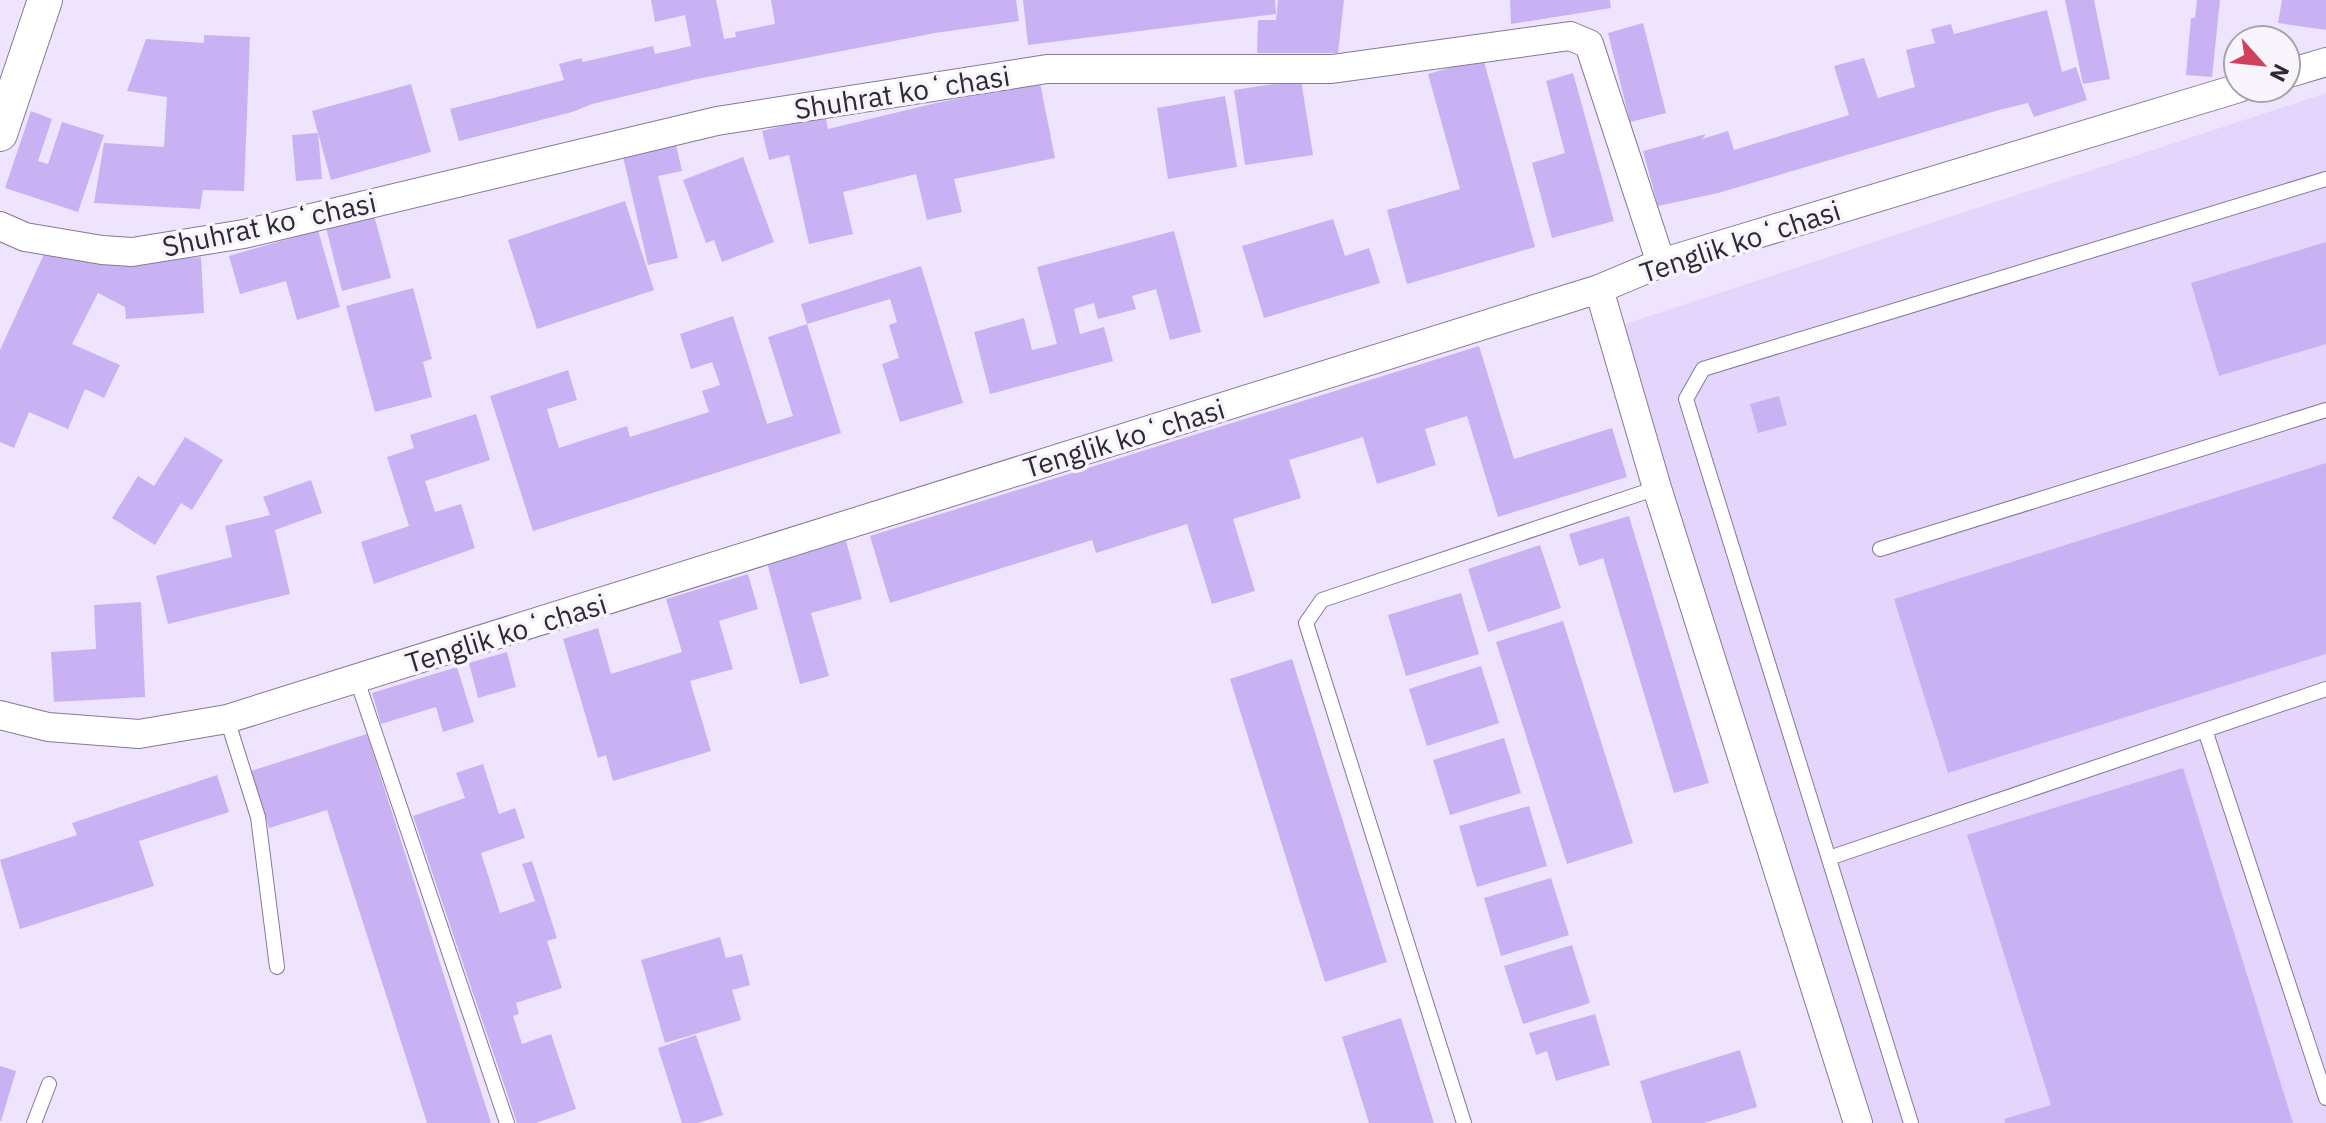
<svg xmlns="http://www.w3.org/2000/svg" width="2326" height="1123" viewBox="0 0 2326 1123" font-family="'IBM Plex Sans',sans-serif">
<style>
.built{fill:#e4d5fc}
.building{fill:#c9b2f4}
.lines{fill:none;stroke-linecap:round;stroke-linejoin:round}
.service-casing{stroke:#857996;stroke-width:16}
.minor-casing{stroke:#857996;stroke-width:30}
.tertiary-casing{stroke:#857996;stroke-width:36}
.service{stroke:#fff;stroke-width:14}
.minor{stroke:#fff;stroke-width:28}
.tertiary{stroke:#fff;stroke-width:34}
.labels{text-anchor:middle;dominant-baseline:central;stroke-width:7;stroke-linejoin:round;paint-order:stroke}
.street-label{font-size:28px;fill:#2e2935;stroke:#f7f5fb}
</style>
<rect width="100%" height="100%" fill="#eee4fd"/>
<path class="built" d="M2326 93V1123H1864L1622 325Z"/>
<path class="building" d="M651 0H716L724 39 736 37 735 32 775 24 771 0H1016L1019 21 935 33 697 79 592 104 572 112 459 141 450 109 564 80 559 64 581 58 583 62 653 46 655 54 691 46 685 15 655 22Z
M1023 0H1275L1276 14 1028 45Z
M1278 0H1344L1338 53H1257L1258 20H1276Z
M1510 0H1610L1611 8 1511 24Z
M2065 0H2094L2110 79 2083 84Z
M2197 0H2220L2212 77 2186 75 2191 18H2195Z
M2282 0H2326V30L2278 23Z
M2047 10 2062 72 2076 67 2087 100 2034 117 2028 103 1999 110 1718 193 1658 206 1643 151 1706 134 1702 139 1728 131 1734 150 1849 115 1834 66 1864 58 1878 98 1915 87 1906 50 1935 43 1931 29 1951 24 1954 34Z
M1643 23 1666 113 1630 122 1608 33Z
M204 35 250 37 244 191 203 190 200 209 94 203 104 143 164 147 167 97 127 91 146 39 204 43Z
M1483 58 1535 247 1407 284 1387 210 1460 189 1428 74Z
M1573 73 1614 221 1552 238 1532 163 1565 153 1546 81Z
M1301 80 1313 155 1245 165 1234 90Z
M1040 83 1055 158 954 179 962 212 927 220 916 174 843 192 853 234 809 244 789 155 769 160 762 131 825 115 828 129 936 103Z
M411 84 431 152 331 180 312 111Z
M1225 96 1237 167 1168 179 1157 108Z
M31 111 52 119 38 161 48 164 62 122 104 135 78 212 5 188Z
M318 133 322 179 296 181 292 135Z
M675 140 682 171 658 176 678 258 648 265 622 152Z
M743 157 774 242 722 262 714 240 706 243 683 180Z
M625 201 654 290 537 329 508 240Z
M374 215 391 278 342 291 326 228Z
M1333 219 1345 256 1369 248 1380 283 1264 318 1242 246Z
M318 230 340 307 297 320 286 281 240 294 229 256Z
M1174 231 1201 332 1170 340 1156 289 1132 296 1136 309 1098 319 1094 303 1074 309 1080 334 1104 327 1113 361 990 394 974 332 1024 318 1032 350 1057 344 1037 267Z
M2326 242V344L2219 376 2191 283Z
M45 252 122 262 201 257 204 313 126 319 125 307 98 293 72 344 120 365 104 398 85 389 68 429 29 412 14 448 0 442V350Z
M921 266 963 403 900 422 882 364 899 358 889 325 897 322 890 299 807 324 841 433 533 531 490 396 568 370 577 400 547 409 559 448 627 426 630 437 709 412 702 391 720 385 712 362 691 369 680 334 733 316 767 424 793 416 768 337 807 324 801 304Z
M413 288 432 359 423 362 432 397 375 412 346 306Z
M1479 346 1514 459 1612 428 1627 477 1498 517 1467 416 1425 429 1436 465 1377 484 1363 437 1289 460 1301 498 1233 519 1255 591 1212 604 1187 524 1096 553 1092 540 890 603 870 536Z
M1779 396 1787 425 1758 433 1750 404Z
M476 414 490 460 425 481 435 512 461 504 475 548 374 584 361 542 409 526 387 457 414 448 410 435Z
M185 437 223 460 192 510 181 503 155 545 112 518 138 476 154 486Z
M2326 463V654L1948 773 1894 599Z
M311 480 322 513 275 530 290 594 168 624 156 576 232 557 225 526 270 515 263 497Z
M1629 516 1709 783 1674 793 1603 558 1579 566 1569 534Z
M846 541 862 599 811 613 829 676 800 684 767 563Z
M1540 545 1561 608 1488 632 1468 569Z
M748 574 758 609 719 621 733 669 690 681 711 751 613 781 606 755 598 758 563 639 598 628 611 674 682 652 666 599Z
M1461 593 1479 654 1406 676 1388 615Z
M141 602 145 697 54 702 51 652 96 649 94 605Z
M1563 621 1633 843 1567 864 1496 642Z
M507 652 516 687 478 698 469 663Z
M1292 659 1387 962 1325 982 1230 679Z
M1481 666 1499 723 1427 746 1409 689Z
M457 667 474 722 443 732 436 707 381 724 372 693Z
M367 734 491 1123H427L327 810 269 828 251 771Z
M1504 738 1521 793 1450 815 1433 760Z
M483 764 499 814 515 808 525 838 481 853 500 913 535 901 522 864 532 861 557 938 547 941 562 988 516 1003 519 1014 513 1016 522 1044 551 1034 576 1109 536 1123H517L413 816 465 798 456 773Z
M2183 768 2293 1123H2005L2004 1119 2051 1105 1967 835Z
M217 775 229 812 139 841 154 886 20 929 0 860 77 835 72 823Z
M1529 806 1547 866 1477 887 1459 826Z
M1551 878 1569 935 1501 956 1484 898Z
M720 937 726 958 742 954 750 985 732 990 741 1020 665 1043 641 960Z
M1572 945 1590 1003 1523 1024 1504 966Z
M1595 1014 1610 1065 1556 1081 1547 1051 1536 1055 1529 1033Z
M1401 1018 1434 1123H1369L1342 1037Z
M696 1035 723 1115 698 1123H682L658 1048Z
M1740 1050 1757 1107 1704 1123H1652L1640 1081Z
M0 1066 16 1071 1 1121H0Z"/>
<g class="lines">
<defs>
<path id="service" d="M1880 549 2326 410
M357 680 507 1123
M227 719 258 817 277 967
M2205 730 2326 1098
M1829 858 2326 689
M34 1123 49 1084
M1464 1123 1306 623 1322 600 1657 488
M1911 1123 1686 399 1703 369 2326 179"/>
<path id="minor" d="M2286 74 2326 62
M0 226 25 237 102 250 132 252 244 234 717 121 1047 69H1332L1570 36 1589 44 1661 263
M1599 289 1657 488 1858 1123
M0 715 48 727 139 734 227 719 1599 289 1661 263 2239 88"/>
<path id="tertiary" d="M0 134 45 0"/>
</defs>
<use href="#service" class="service-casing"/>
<use href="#minor" class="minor-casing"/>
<use href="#tertiary" class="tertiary-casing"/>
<use href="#service" class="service"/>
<use href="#minor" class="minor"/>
<use href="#tertiary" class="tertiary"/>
</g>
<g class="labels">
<g class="street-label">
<text transform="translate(902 92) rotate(-9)">Shuhrat koʻchasi</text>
<text transform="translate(269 224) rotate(-12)">Shuhrat koʻchasi</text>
<text transform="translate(1740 241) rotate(-18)">Tenglik koʻchasi</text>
<text transform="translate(1124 438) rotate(-17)">Tenglik koʻchasi</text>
<text transform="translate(506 633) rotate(-17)">Tenglik koʻchasi</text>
</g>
</g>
<g transform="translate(2262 64) rotate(117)"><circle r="38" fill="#f7f5fb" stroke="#a7a3ac" stroke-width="2"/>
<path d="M0-6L14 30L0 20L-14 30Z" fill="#d1415e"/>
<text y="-12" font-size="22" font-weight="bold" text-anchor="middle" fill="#2e2935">N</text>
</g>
</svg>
